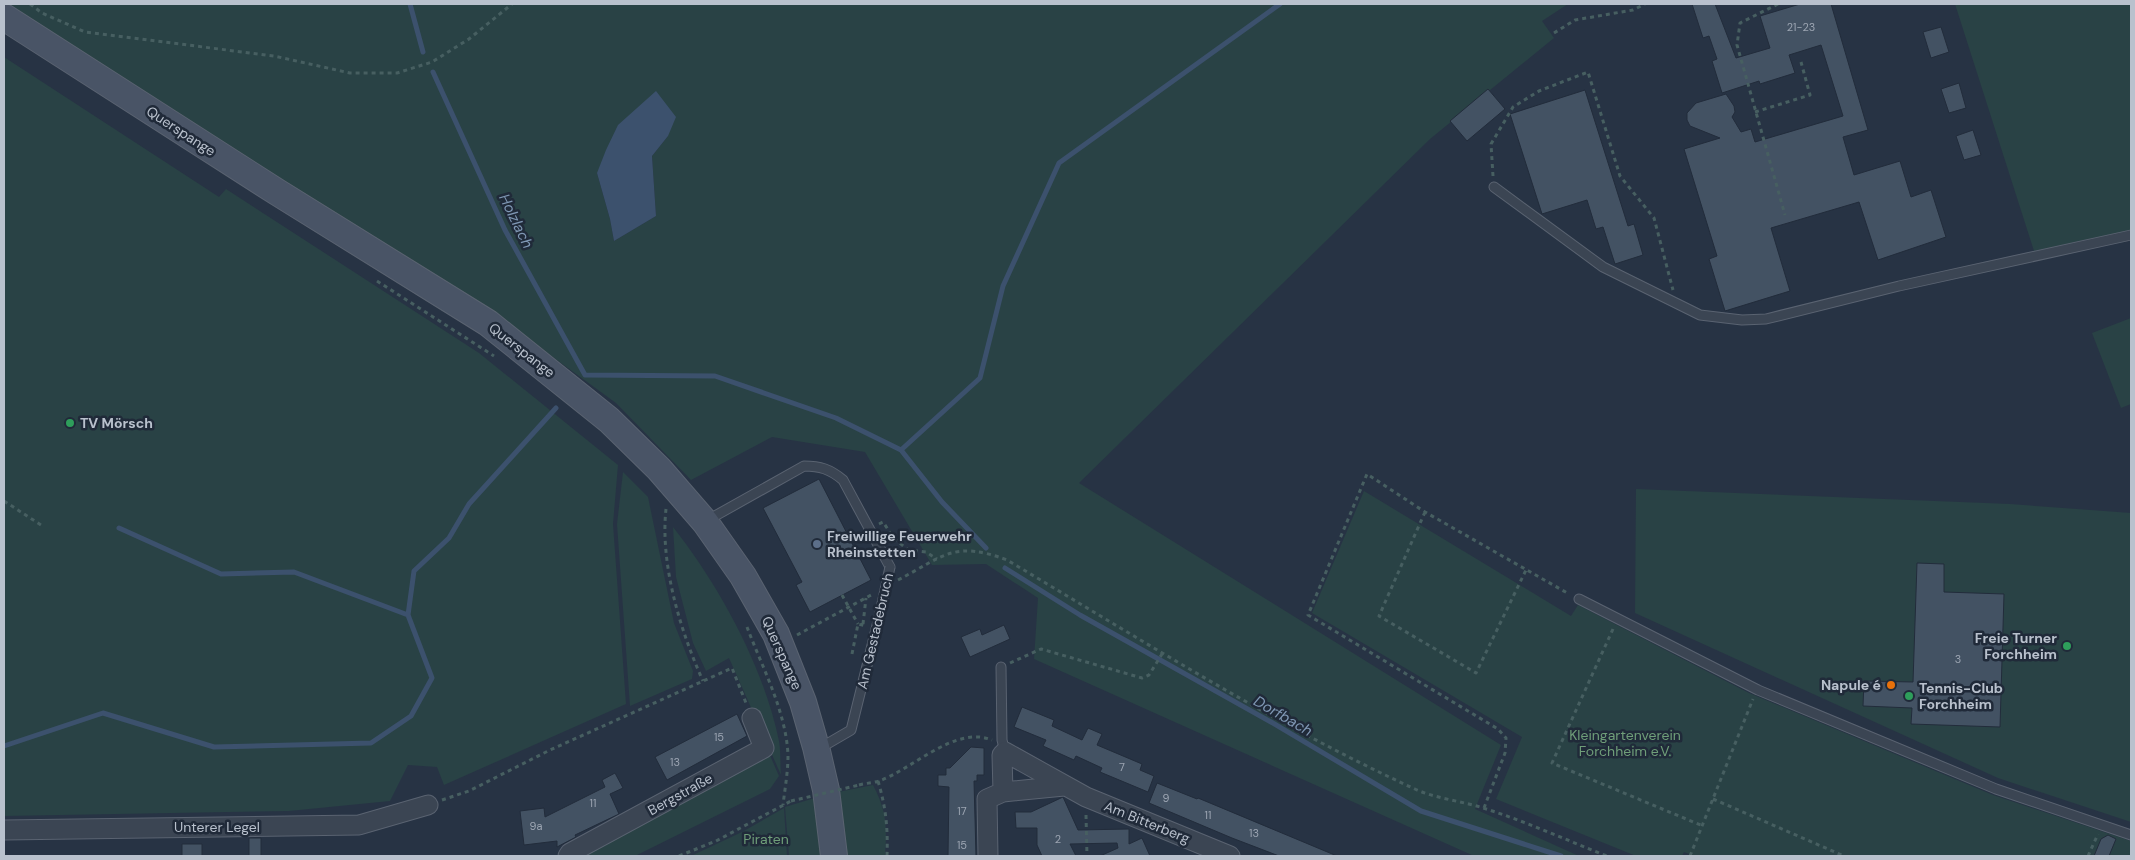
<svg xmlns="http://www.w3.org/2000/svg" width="2135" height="860" viewBox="0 0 2135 860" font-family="'DM Sans',sans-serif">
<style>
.green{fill:#294245;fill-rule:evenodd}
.water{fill:#3c516d}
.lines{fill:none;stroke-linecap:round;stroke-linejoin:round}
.stream{stroke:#3c516d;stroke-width:5}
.building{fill:#435263;stroke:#222c3b}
.service-casing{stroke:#5a6371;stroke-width:11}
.minor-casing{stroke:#5a6371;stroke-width:21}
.secondary-casing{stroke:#5a6371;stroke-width:28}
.path{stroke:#475f61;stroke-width:3;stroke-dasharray:4 4;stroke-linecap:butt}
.service{stroke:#3b4553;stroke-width:9}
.minor{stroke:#3b4553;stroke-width:19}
.secondary{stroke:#495466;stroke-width:26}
.service-bridge-casing{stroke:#5a6371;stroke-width:11;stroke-linecap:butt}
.path-bridge{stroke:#475f61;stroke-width:3;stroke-dasharray:4 4;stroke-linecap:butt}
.service-bridge{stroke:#3b4553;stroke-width:9}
.leisure-dot{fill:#2e9e5b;stroke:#202a39;stroke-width:2}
.service-dot{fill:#5c6f8a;stroke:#202a39;stroke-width:2}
.food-dot{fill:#e8710a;stroke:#202a39;stroke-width:2}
.labels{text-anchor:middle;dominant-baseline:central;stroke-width:5;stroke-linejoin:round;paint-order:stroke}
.number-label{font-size:11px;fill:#9ca5b2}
.street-label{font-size:14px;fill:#b9c1cd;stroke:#202a39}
.poi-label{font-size:14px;font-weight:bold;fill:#b9c1cd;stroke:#202a39;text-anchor:start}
.park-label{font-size:14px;fill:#6f9e79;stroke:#202a39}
.water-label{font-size:15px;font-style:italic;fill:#7f97b4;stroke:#202a39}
</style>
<rect width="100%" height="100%" fill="#273344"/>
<path class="green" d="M5 4H1568L1542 21 1554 38 1430 139 1079 483 1501 745 1475 809 1579 856H1474L1034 659 1038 598 986 564 932 565 865 452 772 437 691 480 616 403 495 315ZM668 136 652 156 656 216 614 241 610 219 597 173Z
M1955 4H2131V230L2034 251Z
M4 57 219 197 226 189 479 353 618 465 613 524 626 704 444 785 437 767 408 765 390 801 289 811 4 816Z
M2131 318V404L2121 408 2092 333Z
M623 472 648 497 674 623 693 671 692 679 630 706 617 524Z
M1636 489 2010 504 2131 513V822L1998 778 1635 613Z
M1364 491 1571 616 1578 605 1749 693 1993 795 2131 841V856H1695L1684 852 1682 856H1636L1496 799 1522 737 1312 613Z
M673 527C719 585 764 667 779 741 781 752 780 764 781 775L729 658 706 671 693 643 676 577Z
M769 753 779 776 770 789 635 856H583Z
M873 785C887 812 887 826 885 856H843L838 792Z
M818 797 826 856H789L785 807Z
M784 808 787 856H691L742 832Z"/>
<path class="water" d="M656 91 676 117 668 136 652 156 656 216 614 241 610 219 597 173 606 150 618 125Z"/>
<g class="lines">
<path class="stream" d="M410 4 423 52
M433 72 505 230 585 375 715 376 836 418 901 450 942 502 986 548
M901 450 980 378 1003 286 1059 163 1280 4
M119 528 221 574 294 572 408 615
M1005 568 1080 615 1271 722 1421 811 1561 856
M4 746 103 713 214 747 371 743 411 716 432 678 408 615 414 571 449 538 469 504 556 408"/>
</g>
<path class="building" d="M1692 4H1715L1736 58 1770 48 1760 16 1800 4H1831L1868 130 1843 137 1854 175 1900 161 1911 197 1931 190 1946 237 1878 260 1859 202 1771 228 1790 291 1725 311 1709 259 1717 256 1684 149 1720 138 1690 126 1687 120V113L1696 103 1726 94 1734 106 1735 112 1732 117 1741 132 1751 129 1755 142 1843 116 1821 45 1789 55 1795 73 1760 84 1759 81 1722 93 1712 61 1717 59 1709 36 1703 38Z
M1941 27 1949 52 1931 58 1923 32Z
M1959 83 1966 108 1949 113 1941 89Z
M1488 89 1505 109 1467 141 1450 121Z
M1585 90 1628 226 1634 224 1643 255 1615 264 1603 227 1596 229 1587 200 1542 214 1510 114Z
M1973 130 1981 155 1964 160 1956 136Z
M819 479 871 580 810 612 796 585 802 582 763 508Z
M1917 563 1944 564V592L2004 594 2000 727 1911 724 1912 708 1863 706 1864 681 1913 682Z
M1004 625 1010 639 970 657 961 637 980 629 982 635Z
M1022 707 1054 720 1052 726 1082 740 1088 728 1102 734 1097 745 1142 764 1140 770 1154 776 1148 792 1100 772 1102 768 1076 756 1074 760 1043 746 1046 740 1014 727Z
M737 714 747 736 667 780 655 757Z
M971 747 984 748V775H977V781H974L976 856H948L949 787 938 786V775H946V768H950Z
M615 773 623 788 610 794 619 814 575 835 576 837 557 847V841L524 845 520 811 544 808 545 817 605 787 602 780Z
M1157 783 1197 799 1198 798 1337 856H1279L1232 838 1149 803Z
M1063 797 1078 830 1129 829V844L1142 838 1150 856H1100L1118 848 1117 843 1070 844 1076 856H1042L1037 845V828H1016L1015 812H1031Z
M2108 835 2116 839 2109 856H2094L2101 839Z
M249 838H261V856H249Z
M182 844H202V856H182Z"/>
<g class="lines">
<defs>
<path id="service" d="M1494 187 1603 267 1700 315 1742 320 1766 319 1899 286 2131 235
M706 521 804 466C820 466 830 469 843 480L890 567
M1579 599 1758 690 1996 789 2131 835
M1001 667 1002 740 1005 752
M819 746 827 744 851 730 880 613"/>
<path id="minor" d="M1003 792 1002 755 1005 752 1086 797 1230 856
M4 830 359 825 428 805
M568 856 570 853 764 748 752 718
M988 856 987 799 1003 792 1064 786"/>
<path id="secondary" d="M4 17 277 192 488 323 609 420 659 469 705 522 743 576 776 634 803 702 816 747 826 790 834 856"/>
</defs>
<use href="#service" class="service-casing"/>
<use href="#minor" class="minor-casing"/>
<use href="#secondary" class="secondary-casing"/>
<path class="path" d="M30 4 42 13 85 32 274 56 350 73H397L432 62 469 39 512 4
M1778 4 1740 23 1737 45 1785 215
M1554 33 1575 20 1633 10 1645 4
M1755 112 1810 95 1801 62
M1493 176 1491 144 1513 107 1539 91 1588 72 1620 176 1654 218 1673 290
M377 281 494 356
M4 501 41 525
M666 509C660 564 680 630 703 681
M1425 512 1379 616 1476 673 1526 570
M879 524 883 522 893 537 902 545 909 550 926 552 937 559
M898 580C944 556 954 540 1007 560 1142 640 1275 725 1417 790 1438 799 1462 801 1483 808 1525 821 1566 840 1607 856
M863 624 866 598
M747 627C762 667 786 711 788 755 788 772 785 788 783 805
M1613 629 1552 763 1703 826
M797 635 873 594
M852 654 858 624 866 626
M1010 663 1041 649 1142 678 1149 675 1162 654
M878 781C886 808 888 828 887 856
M859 785C866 783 873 783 879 781 913 769 955 725 992 740
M1713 799 1844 856
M442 800 469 791 550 750 732 668 746 703
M1484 808 1505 753 1506 738 1498 729 1308 615 1367 474 1425 512 1569 594
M1086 815 1087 856
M679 856 716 841 791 801
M1690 856 1753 699
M2088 856 2098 834"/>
<use href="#service" class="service"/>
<use href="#minor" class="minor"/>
<use href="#secondary" class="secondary"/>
<defs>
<path id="service-bridge" d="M880 613 890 567"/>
</defs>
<use href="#service-bridge" class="service-bridge-casing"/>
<path class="path-bridge" d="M842 595 858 624
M791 801 859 785"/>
<use href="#service-bridge" class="service-bridge"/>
</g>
<g class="leisure-dot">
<circle cx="70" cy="423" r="5"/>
<circle cx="2067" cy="646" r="5"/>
<circle cx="1909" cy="696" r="5"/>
</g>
<circle class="service-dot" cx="817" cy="544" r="5"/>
<circle class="food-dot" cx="1891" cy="685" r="5"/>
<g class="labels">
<g class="number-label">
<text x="1801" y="27">21-23</text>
<text x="1958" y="659">3</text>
<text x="719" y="737">15</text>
<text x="675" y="762">13</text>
<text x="1122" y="767">7</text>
<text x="1166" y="798">9</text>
<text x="593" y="803">11</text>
<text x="962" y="811">17</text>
<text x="1208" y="815">11</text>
<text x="536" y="826">9a</text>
<text x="1254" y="833">13</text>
<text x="1058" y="839">2</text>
<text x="962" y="845">15</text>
</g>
<g class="street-label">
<text transform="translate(181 131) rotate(33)">Querspange</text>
<text transform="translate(522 350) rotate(38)">Querspange</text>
<text transform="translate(875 631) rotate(-77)">Am Gestadebruch</text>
<text transform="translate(782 653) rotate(66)">Querspange</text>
<text transform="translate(680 794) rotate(-29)">Bergstraße</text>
<text transform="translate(1147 822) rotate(22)">Am Bitterberg</text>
<text x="217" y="827">Unterer Legel</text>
</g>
<g class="poi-label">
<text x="80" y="423">TV Mörsch</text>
<text x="827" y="536">Freiwillige Feuerwehr<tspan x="827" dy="16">Rheinstetten</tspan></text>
<text x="2057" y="638" text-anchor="end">Freie Turner<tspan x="2057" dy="16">Forchheim</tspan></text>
<text x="1881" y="685" text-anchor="end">Napule é</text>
<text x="1919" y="688">Tennis-Club<tspan x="1919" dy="16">Forchheim</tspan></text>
</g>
<g class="park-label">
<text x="1625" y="735">Kleingartenverein<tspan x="1625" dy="16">Forchheim e.V.</tspan></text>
<text x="766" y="839">Piraten</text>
</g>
<g class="water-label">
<text transform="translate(516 221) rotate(64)">Holzlach</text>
<text transform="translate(1283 716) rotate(30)">Dorfbach</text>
</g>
</g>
<rect width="2135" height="860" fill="none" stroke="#b9c1cd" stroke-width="10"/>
</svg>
